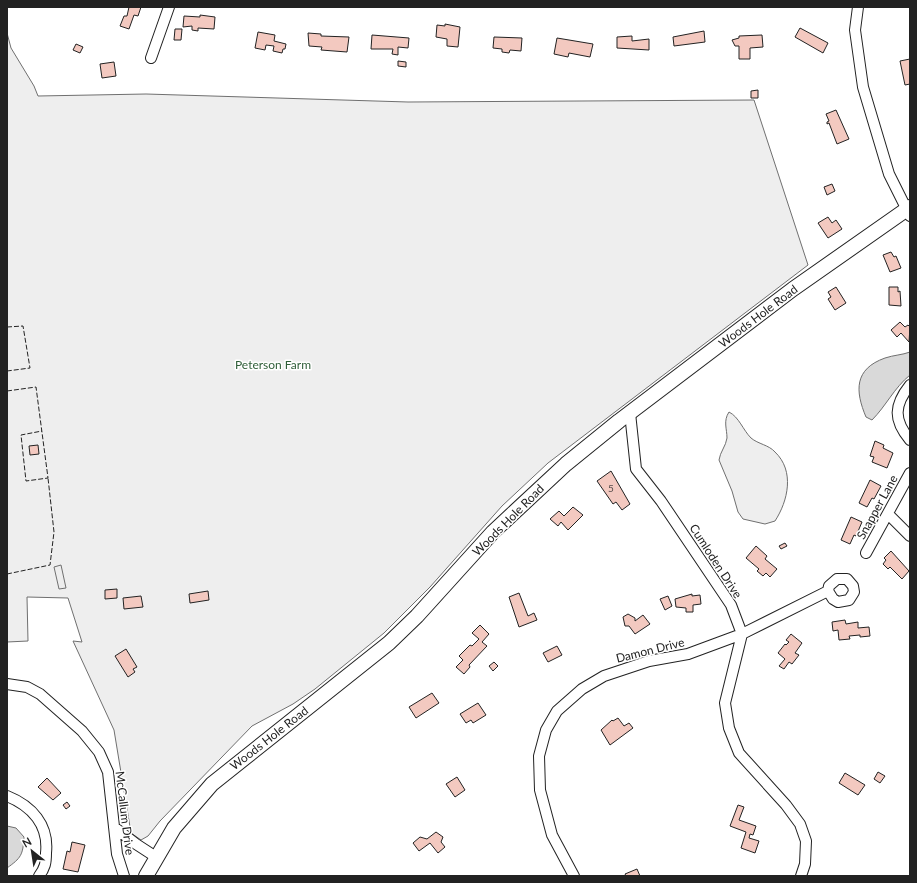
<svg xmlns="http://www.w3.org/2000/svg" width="917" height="883" viewBox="0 0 917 883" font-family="Lato,sans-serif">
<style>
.green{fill:#eee;stroke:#6f6f6f}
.parking{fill:#ededed;stroke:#6f6f6f}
.water{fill:#d9d9d9;stroke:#6f6f6f}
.building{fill:#f3c9c0;stroke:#222}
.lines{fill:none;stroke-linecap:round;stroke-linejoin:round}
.minor-casing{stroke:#222;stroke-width:12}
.highway-casing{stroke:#222;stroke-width:16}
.minor{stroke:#fff;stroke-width:10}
.highway{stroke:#fff;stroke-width:14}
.fence{stroke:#222;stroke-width:1;stroke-dasharray:5 2;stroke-linecap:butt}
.labels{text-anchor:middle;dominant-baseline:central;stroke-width:3;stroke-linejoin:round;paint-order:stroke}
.number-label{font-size:10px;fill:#564c4a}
.street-label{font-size:12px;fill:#222;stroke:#fff}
.park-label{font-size:12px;fill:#2f5e38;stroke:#fff}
</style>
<rect width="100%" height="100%" fill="#fff"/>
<path class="green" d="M7 33 11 48 34 86 38 96 146 94 408 102 754 100 808 265 548 463 502 506 430 587 384 633 315 689 293 704 252 726 160 821 148 836 141 840 131 833 114 730 73 641 82 642 68 598 27 597 28 641 7 642Z
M729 412C739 417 743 430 751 438 758 444 769 445 775 452 795 471 788 501 775 521L765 524 743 519 738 512 732 491 719 460C720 452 726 446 727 438 727 429 723 421 729 412Z"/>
<path class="parking" d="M61 565 66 588 59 589 54 567Z"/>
<path class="water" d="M910 352V375C894 388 886 406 872 420L866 417C855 391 854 369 885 358 894 355 902 355 910 352Z
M7 826 16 828 24 837C23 855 21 858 7 868Z"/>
<path class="building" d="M129 7H141L138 16 134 15 129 29 120 26 124 16H127Z
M200 15 215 17 214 29 198 28V31L192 30V26L183 27 184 16 200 17Z
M445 24 460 27 458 47 447 46V39L436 37 437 25 445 26Z
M800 28 828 43 823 53 795 37Z
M175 29H182L181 40H174Z
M704 31 705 42 674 46 673 37Z
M258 32 275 35 274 41 286 44 285 49H283L282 53 273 51 274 46 266 45 265 50 255 48Z
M308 33 321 34V36L349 37 347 52 321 50 322 47 309 46Z
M372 35 409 38 408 48 398 47V55L392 54 393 49H371Z
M762 35 763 47 750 48V59H739V46H735L732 40 739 38V36Z
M632 36V41L649 39V50L617 48V37Z
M494 37 522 38 521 51 510 50 509 53 502 52V49L493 48Z
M557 38 593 44 590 57 569 53 568 57 554 54Z
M76 44 83 47 80 53 73 50Z
M910 59V84L905 85 900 61Z
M398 61 406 62V67L398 66Z
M114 62 116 76 102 78 100 64Z
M758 90V98H751V91Z
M836 110 849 139 837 144 829 123 827 124V122L829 121 826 114Z
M832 184 835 191 827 195 824 187Z
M828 217 832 223 836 220 842 229 828 238 818 223Z
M891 252 894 257 896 256 901 268 890 272 883 255Z
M836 287 846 303 835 310 828 299 831 297 828 292Z
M889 287H898V292L900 291 901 306 889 305Z
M900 322 905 327 908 325 910 327 909 342 901 333 897 337 891 330Z
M875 441 884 445 883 448 893 453 887 468 872 462 874 457 870 456Z
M38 445 39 454 30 455 29 446Z
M611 471 630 504 622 510 616 502 613 504 597 481Z
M870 480 881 486 874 499 872 498 867 507 859 503Z
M573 507 583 515 568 530 561 522 558 526 550 519 559 511 564 516Z
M851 517 862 522 856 536 854 535 850 544 841 540Z
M785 543 787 546 781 549 779 546Z
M756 546 767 556 765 559 777 569 770 577 766 573 763 576 757 571 759 569 746 558Z
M891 551 909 571 902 579 890 567 888 569 883 564 886 560 884 558Z
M117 589V598L105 599V590Z
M208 591 209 600 190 603 189 594Z
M519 593 528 616 534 613 537 620 519 627 509 597Z
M692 594V596L700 595 701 604 693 605V612H686V608L676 607 675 599Z
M141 596 143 607 124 609 123 598Z
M668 596 672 606 665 610 660 599Z
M628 614 635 618V621L643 615 650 624 635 634 629 626H625L623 617Z
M845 620 846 624 858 622V628L869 627 870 636 860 637V635L849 636 850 639 839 640 838 630 833 631 832 622Z
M480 625 489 634 482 642 487 646 469 665 470 667 464 674 456 667 463 660 459 656 470 645 472 646 479 639 472 633Z
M791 634 802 643 795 653 799 655 792 664 789 662 784 669 779 666 785 659 778 653 785 644 786 645 789 642 786 640Z
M557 646 562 655 548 662 543 653Z
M126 649 137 667 133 669 135 672 128 677 115 656Z
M494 662 498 666 493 671 489 666Z
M432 693 439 703 416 718 409 707Z
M478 703 486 715 473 723 471 720 466 723 460 714Z
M618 718 624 726 629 723 633 728 610 745 601 730 612 720 613 721Z
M878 772 885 776 880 783 874 779Z
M845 773 865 785 858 795 839 783Z
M457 777 465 790 455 797 446 784Z
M47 778 61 793 53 800 38 787Z
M67 802 70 806 66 809 63 805Z
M738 805 744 807 739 820 756 826 753 835 750 834 749 838 759 841 755 853 741 848 746 832 730 826Z
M436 832 443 837 441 842 445 847 438 853 430 843 419 851 413 843 420 837 427 839Z
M72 842 85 845 78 872 63 869 67 851 70 852Z
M637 869 640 876H626L625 874Z"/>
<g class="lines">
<defs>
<path id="minor" d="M858 7 855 30 863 87 889 174 910 216
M151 58 169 7
M910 385C894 405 893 420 910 440
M630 413 636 469 661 501 731 605 742 634 725 703 729 728 739 753 786 805 800 824 806 841 805 864 801 876
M888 514 910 536
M866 553 910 473
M7 684 27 687 40 694 82 731 99 752 108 772 117 854 124 876
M7 796C32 806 49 825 46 853 46 863 45 868 39 876
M114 827 136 844 156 857
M574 876 552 835 540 790 539 756 546 730 557 711 582 689 604 676 649 661 688 654 742 634 828 591 829 586 837 579H847L853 586 854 592 849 600 838 602 833 599 828 591"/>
<path id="highway" d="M146 876 174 828 212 784 389 643 417 616 493 532 566 464 619 421 793 289 910 207"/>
</defs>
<use href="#minor" class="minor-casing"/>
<use href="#highway" class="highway-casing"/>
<use href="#minor" class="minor"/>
<use href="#highway" class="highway"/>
<path class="fence" d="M7 327 23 326 30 368 7 371
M7 391 36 387 48 478 26 481 21 435 42 431
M7 574 50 565 54 532 48 478"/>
</g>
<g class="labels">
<g class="number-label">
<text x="611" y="488">5</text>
</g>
<g class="street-label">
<text transform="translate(758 316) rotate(-37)">Woods Hole Road</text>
<text transform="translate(877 507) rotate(-61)">Snapper Lane</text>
<text transform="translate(508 520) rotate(-45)">Woods Hole Road</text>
<text transform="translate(716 561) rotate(57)">Cumloden Drive</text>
<text transform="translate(650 650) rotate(-14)">Damon Drive</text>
<text transform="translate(269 738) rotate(-38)">Woods Hole Road</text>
<text transform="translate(125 813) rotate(83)">McCallum Drive</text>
</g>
<g class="park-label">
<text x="273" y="364">Peterson Farm</text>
</g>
</g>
<rect width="917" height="883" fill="none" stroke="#222222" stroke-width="16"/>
<g transform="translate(32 851) rotate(330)" stroke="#ffffff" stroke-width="3" paint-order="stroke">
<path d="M0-3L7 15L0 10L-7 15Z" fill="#222222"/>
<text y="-6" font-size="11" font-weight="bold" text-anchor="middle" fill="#222222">N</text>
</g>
</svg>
